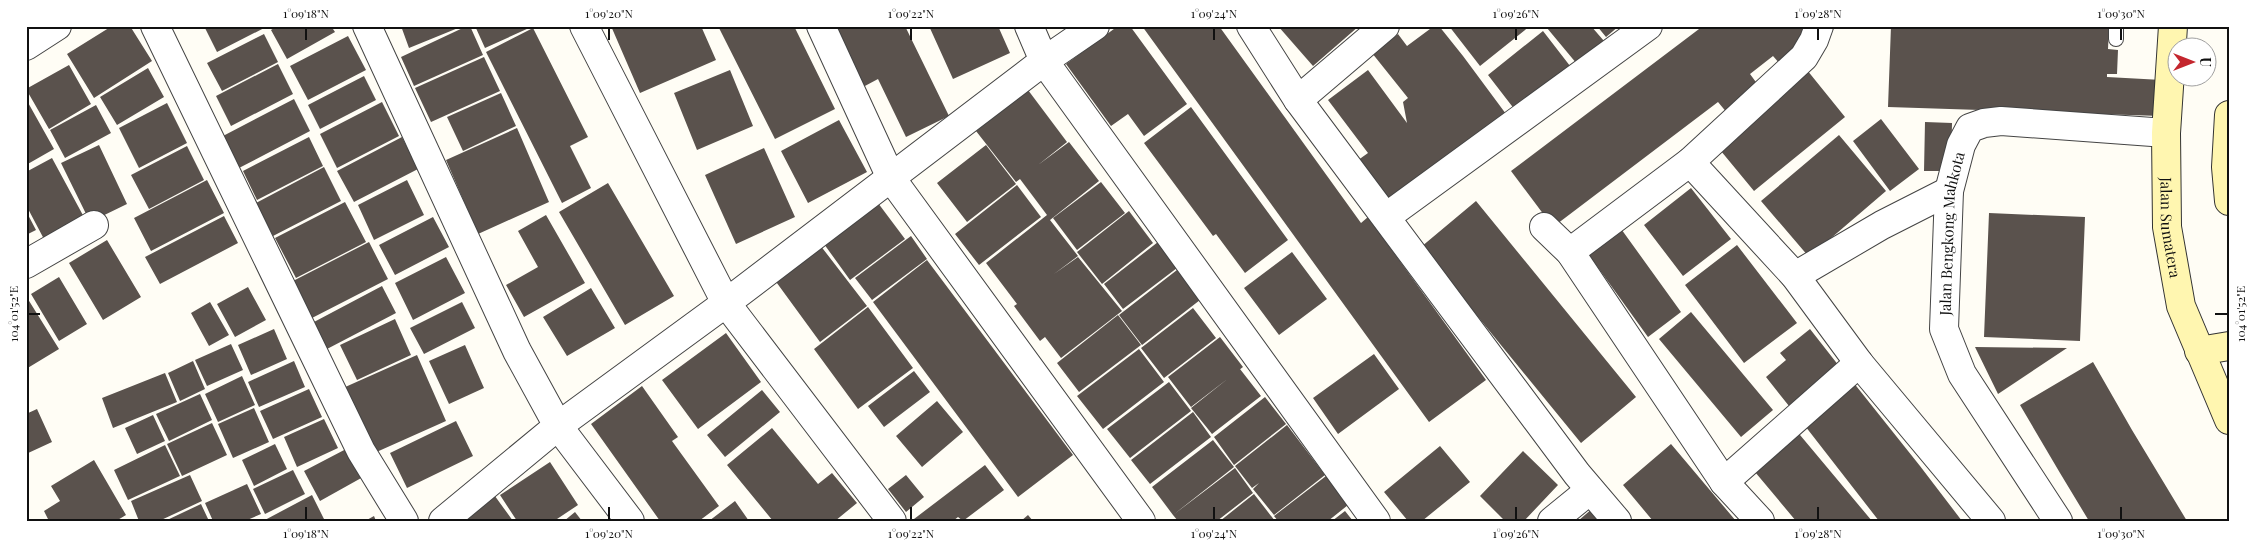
<svg xmlns="http://www.w3.org/2000/svg" width="2255" height="547" viewBox="0 0 2255 547" font-family="'Playfair Display',serif">
<style>
.building{fill:#5a524d}
.lines{fill:none;stroke-linecap:round;stroke-linejoin:round}
.lane-casing{stroke:#444;stroke-width:16}
.street-casing{stroke:#444;stroke-width:30}
.secondary-casing{stroke:#333;stroke-width:30}
.lane{stroke:#fff;stroke-width:14}
.street{stroke:#fff;stroke-width:28}
.secondary{stroke:#fff6b0;stroke-width:28}
.ticks{fill:none;stroke:#111;stroke-width:2}
.labels{text-anchor:middle;dominant-baseline:central;stroke-width:5;stroke-linejoin:round;paint-order:stroke}
.street-label{font-size:15px;fill:#111;stroke:#fff}
.neatline{fill:none;stroke:#111;stroke-width:2}
.ticks-label{font-size:12px;text-anchor:middle;fill:#111}
</style>
<rect width="100%" height="100%" fill="#fffdf5"/>
<path class="building" d="M112 26H130L152 61 94 98 67 54Z
M204 26H268L217 52Z
M277 26H331L335 32 287 59 271 30Z
M401 26H463L409 48Z
M467 26H470L483 55 414 86 401 57Z
M475 26H528L529 28 485 48Z
M611 26H701L716 60 640 93Z
M718 26H794L835 109 775 139Z
M834 26H905L949 116 906 137 878 79 863 87Z
M929 26H998L1010 53 953 79Z
M1118 26H1130L1187 104 1144 136 1128 114 1111 126 1066 64Z
M1142 26H1219L1361 223 1368 217 1486 380 1429 422Z
M1278 26H1359L1313 66Z
M1434 26H1439L1463 56 1506 114 1384 203 1354 163 1368 153 1328 100 1368 70 1407 123 1403 102 1408 98 1372 53 1398 34 1407 46Z
M1449 26H1530L1480 66Z
M1550 26H1591L1604 41 1577 64 1547 28Z
M1597 26H1619L1606 37Z
M1703 26H1801L1811 40 1780 64 1773 56 1750 74 1761 89 1728 114 1718 102 1553 227 1511 171Z
M1891 26H2109L2108 49 2118 50 2117 74H2107V77L2162 80 2160 116 1888 107Z
M533 28 588 137 570 146 591 188 562 203 486 52Z
M1543 31 1577 75 1515 110 1488 75Z
M264 34 278 62 222 91 207 63Z
M348 36 366 70 308 100 290 66Z
M484 57 500 91 431 122 415 88Z
M278 64 293 94 231 126 216 96Z
M69 65 91 104 49 129 26 89Z
M148 68 164 97 117 125 100 97Z
M730 70 753 126 697 150 674 93Z
M1807 70 1845 117 1754 191 1716 145Z
M364 76 376 100 320 129 308 105Z
M1028 90 1067 142 1038 165 1069 142 1099 181 1050 220 1078 256 1054 274 1078 257 1122 311 1061 358 1045 337 1040 341 1014 306 1017 304 986 263 1047 215 1020 179 1016 182 976 131Z
M501 93 516 126 463 151 447 117Z
M26 99 54 149 26 165Z
M294 99 310 131 239 168 223 136Z
M382 102 399 136 337 168 320 134Z
M167 103 187 143 139 168 119 128Z
M96 105 111 133 65 158 50 130Z
M1191 107 1288 240 1245 273 1216 234 1213 236 1144 143Z
M1881 119 1919 169 1890 191 1853 141Z
M839 120 867 172 808 203 781 151Z
M1925 122 1952 123 1951 171H1924Z
M517 128 549 202 478 234 446 160Z
M1839 135 1886 191 1809 257 1761 201Z
M309 137 323 166 257 200 243 171Z
M402 137 418 169 354 202 337 171Z
M99 145 127 204 90 222 61 163Z
M986 145 1016 184 967 222 937 183Z
M187 146 204 180 149 209 131 175Z
M764 148 795 217 736 244 705 175Z
M52 158 85 219 45 241 26 205V172Z
M324 167 341 201 273 236 256 203Z
M207 180 224 213 151 251 134 218Z
M407 180 424 215 374 240 358 205Z
M1101 182 1125 213 1077 250 1053 218Z
M608 183 674 296 625 325 559 212Z
M1017 185 1041 217 979 265 955 234Z
M1691 188 1731 239 1683 276 1644 225Z
M1476 201 1636 397 1581 443 1421 247Z
M345 202 366 242 296 278 275 238Z
M878 203 905 239 850 280 824 244Z
M26 211 36 230 26 235Z
M1129 211 1153 243 1102 284 1077 252Z
M1989 213 2085 217 2080 341 1984 337Z
M546 215 585 283 524 317 506 285 538 267 518 231Z
M224 216 238 243 160 284 145 257Z
M433 217 449 247 395 275 379 245Z
M1619 226 1681 312 1648 337 1586 251Z
M911 236 927 259 872 300 855 278Z
M107 240 141 297 103 320 69 263Z
M369 242 388 279 312 318 293 281Z
M1158 242 1177 268 1123 309 1104 284Z
M820 245 867 306 820 342 774 279Z
M1737 245 1797 323 1744 363 1685 285Z
M1292 252 1327 299 1279 335 1244 288Z
M446 257 465 293 413 320 395 283Z
M927 260 1073 455 1018 497 873 302Z
M1177 270 1200 300 1142 345 1119 315Z
M59 277 87 324 59 341 31 294Z
M382 286 396 313 327 349 314 322Z
M248 287 266 320 235 337 217 304Z
M591 288 615 328 567 356 543 317Z
M26 296 59 349 26 369Z
M210 302 229 335 209 346 191 313Z
M462 302 475 328 424 354 410 328Z
M868 307 913 368 858 409 814 349Z
M1193 308 1216 338 1164 378 1141 348Z
M1691 312 1773 410 1741 437 1659 339Z
M1118 315 1141 345 1079 392 1057 363Z
M395 319 411 355 357 380 340 345Z
M274 329 287 359 251 375 238 345Z
M1810 329 1839 366 1789 406 1766 377 1786 360 1780 353Z
M726 333 761 382 698 429 662 380Z
M1220 337 1243 367 1191 407 1168 377Z
M231 344 243 370 207 386 195 360Z
M465 345 484 388 449 404 429 361Z
M1975 347 2067 348 1998 394Z
M1139 349 1164 382 1103 429 1077 396Z
M1374 354 1399 389 1338 434 1313 398Z
M417 355 446 421 372 454 343 388Z
M193 361 205 389 180 401 168 373Z
M294 361 305 387 259 407 248 382Z
M2093 362 2132 430 2187 521H2089L2060 473 2020 405Z
M1240 369 1261 396 1212 434 1191 408Z
M914 371 930 392 884 427 868 406Z
M165 373 177 402 113 428 102 398Z
M242 376 255 405 218 422 205 394Z
M1169 382 1191 411 1130 458 1107 429Z
M1853 382 1920 466 1962 521H1879L1802 422Z
M642 386 678 437 672 441 719 506 699 521H660L591 424Z
M309 389 322 417 273 439 260 411Z
M762 390 780 412 725 457 707 435Z
M200 394 212 420 169 441 156 414Z
M1265 397 1286 424 1234 465 1214 437Z
M937 401 963 432 922 467 896 436Z
M254 408 269 442 233 458 218 424Z
M37 409 52 442 26 454V414Z
M1193 412 1211 437 1150 484 1131 460Z
M153 415 165 441 137 454 125 428Z
M324 419 338 448 297 467 284 437Z
M456 421 473 456 407 488 390 453Z
M212 423 227 455 182 476 167 444Z
M1287 425 1325 475 1274 515 1253 489 1259 483 1252 488 1235 466Z
M772 428 818 484 832 473 857 503 835 521H773L727 465Z
M1795 429 1872 521H1796L1750 466Z
M1213 440 1234 467 1173 515 1152 487Z
M275 444 287 469 254 486 242 460Z
M1671 444 1736 521H1653L1623 485Z
M165 445 180 476 128 500 114 470Z
M1440 446 1470 482 1422 521H1408L1384 492Z
M348 448 363 477 320 501 304 471Z
M1523 451 1558 485 1524 521H1505L1480 496Z
M94 460 126 515 116 521H49L44 511 60 501 51 486Z
M550 462 578 505 554 521H517L500 495Z
M985 465 1004 490 963 521 958 517 953 521H916L914 519Z
M1235 468 1253 493 1217 521H1178L1173 515Z
M293 470 305 494 265 514 253 489Z
M190 475 202 501 159 521H139L131 501Z
M906 475 924 497 906 512 888 489Z
M1326 476 1348 505 1328 521H1278L1274 516Z
M247 484 261 514 245 521H213L205 503Z
M492 492 513 521H452Z
M1254 494 1275 521H1220Z
M312 495 325 521H263Z
M735 501 749 521H709Z
M201 504 209 521H165Z
M1593 508 1603 521H1578Z
M1345 511 1353 521H1332Z
M575 512 582 521H564Z
M1028 515 1033 521H1021Z
M374 516 376 521H365Z"/>
<g class="lines">
<defs>
<path id="lane" d="M2116 39V26"/>
<g id="street">
<path d="M155 26 361 451 404 521"/>
<path d="M367 26 517 351 558 426 630 521"/>
<path d="M584 26 726 303 892 521"/>
<path d="M821 26 891 178 1141 521"/>
<path d="M1029 26 1044 61 1376 521"/>
<path d="M1251 26 1298 100 1577 474 1617 521"/>
<path d="M26 46 57 26"/>
<path d="M1298 100 1385 26"/>
<path d="M1690 162 1795 276 1859 363 1991 521"/>
<path d="M1386 217 1648 26"/>
<path d="M1544 227 1570 252 1724 482 1760 521"/>
<path d="M1570 252 1690 162 1804 57 1814 40 1819 26"/>
<path d="M26 264 94 225"/>
<path d="M1795 276 1882 225 1949 191"/>
<path d="M1724 482 1859 363"/>
<path d="M443 521 558 426 726 303 1044 61 1095 26"/>
<path d="M1552 521 1590 490"/>
<path id="s1" d="M2058 521 1962 374 1944 329 1949 191 1961 145 1970 128 1984 123 2001 121 2166 133"/>
</g>
<g id="secondary">
<path id="s2" d="M2173 26 2166 133 2167 227 2181 306 2229 420"/>
<path d="M2229 115 2226 167 2229 201"/>
<path d="M2199 351 2229 346"/>
</g>
</defs>
<use href="#lane" class="lane-casing"/>
<use href="#street" class="street-casing"/>
<use href="#secondary" class="secondary-casing"/>
<use href="#lane" class="lane"/>
<use href="#street" class="street"/>
<use href="#secondary" class="secondary"/>
</g>
<path class="ticks" d="M306 28V40M609 28V40M911 28V40M1214 28V40M1516 28V40M1818 28V40M2121 28V40M28 314H40M2215 314H2228M306 507V520M609 507V520M911 507V520M1214 507V520M1516 507V520M1818 507V520M2121 507V520"/>
<g class="labels">
<g class="street-label">
<text stroke="none"><textPath href="#s2" startOffset="202">Jalan Sumatera</textPath></text>
<text stroke="none"><textPath href="#s1" startOffset="320">Jalan Bengkong Mahkota</textPath></text>
</g>
</g>
<rect width="2255" height="547" fill="none" stroke="#ffffff" stroke-width="55"/>
<g transform="translate(2192 62) rotate(90)"><circle r="24" fill="#ffffff" stroke="#a0a0a0"/>
<path d="M0-4L9 19L0 12L-9 19Z" fill="#c4262e"/>
<text y="-8" font-size="14" font-weight="bold" text-anchor="middle" fill="#111111">U</text>
</g>
<rect x="28" y="28" width="2200" height="492" class="neatline"/>
<g class="ticks-label">
<text x="306" y="18">1°09'18"N</text>
<text x="609" y="18">1°09'20"N</text>
<text x="911" y="18">1°09'22"N</text>
<text x="1214" y="18">1°09'24"N</text>
<text x="1516" y="18">1°09'26"N</text>
<text x="1818" y="18">1°09'28"N</text>
<text x="2121" y="18">1°09'30"N</text>
<text transform="translate(2241 314) rotate(-90)" y="4">104°01'52"E</text>
<text transform="translate(14 314) rotate(-90)" y="4">104°01'52"E</text>
<text x="306" y="538">1°09'18"N</text>
<text x="609" y="538">1°09'20"N</text>
<text x="911" y="538">1°09'22"N</text>
<text x="1214" y="538">1°09'24"N</text>
<text x="1516" y="538">1°09'26"N</text>
<text x="1818" y="538">1°09'28"N</text>
<text x="2121" y="538">1°09'30"N</text>
</g>
</svg>
